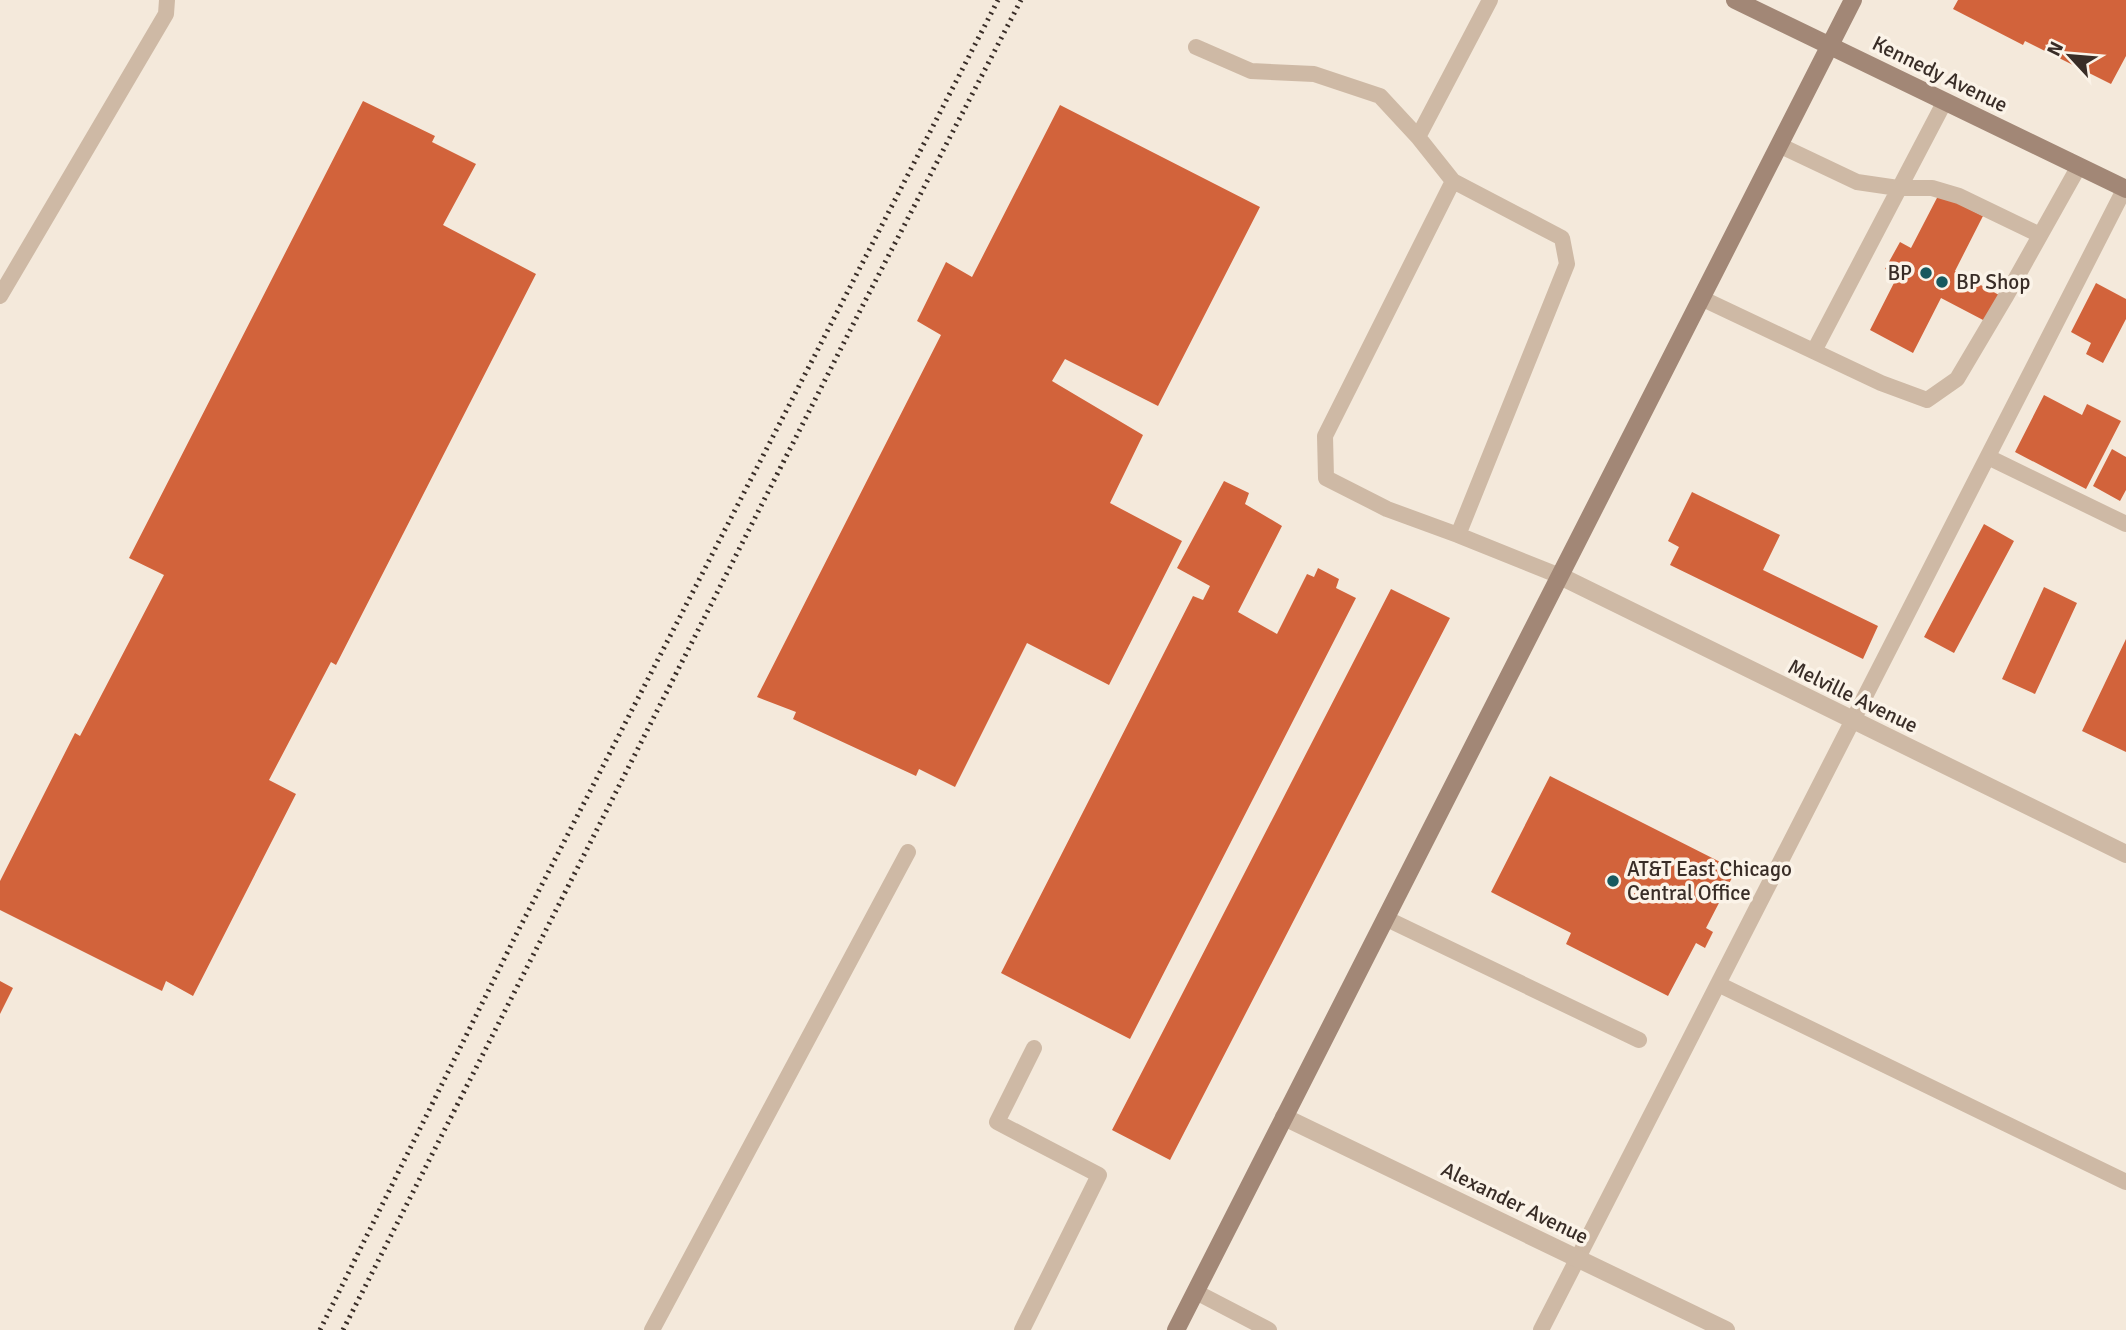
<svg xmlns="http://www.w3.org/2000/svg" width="2126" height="1330" viewBox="0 0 2126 1330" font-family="Signika,sans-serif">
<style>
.building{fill:#d2633b}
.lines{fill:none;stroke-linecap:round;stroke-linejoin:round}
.lane{stroke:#ceb9a5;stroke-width:16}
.street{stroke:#ceb9a5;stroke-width:18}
.secondary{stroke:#a28776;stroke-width:18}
.rail{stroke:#392d27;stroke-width:5;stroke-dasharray:2 5;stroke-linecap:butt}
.poi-dot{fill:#18595f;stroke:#fbf3e8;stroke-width:2.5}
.labels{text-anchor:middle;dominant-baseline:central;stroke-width:7;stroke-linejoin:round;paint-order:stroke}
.street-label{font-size:21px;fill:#392d27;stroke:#fbf3e8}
.poi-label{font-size:21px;fill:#392d27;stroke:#fbf3e8;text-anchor:start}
</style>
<rect width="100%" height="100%" fill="#f4e9db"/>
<path class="building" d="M1958 0H2126V56L2111 84 2025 41 2023 45 1953 9Z
M363 101 435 136 432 142 476 164 443 225 536 274 336 665 331 662 269 780 296 794 193 996 166 981 162 991 0 910V881L75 733 80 736 164 575 129 558Z
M1060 105 1260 207 1158 406 1065 359 1052 381 1143 435 1110 503 1182 541 1109 685 1027 643 955 787 919 769 916 776 793 719 796 712 757 697 941 335 917 321 946 262 972 277Z
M1939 194 1983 216 1955 271 1999 295 1985 321 1941 298 1913 353 1870 330 1898 275 1885 269 1900 242 1911 248Z
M2096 283 2126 299V319L2103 363 2086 354 2091 343 2071 332Z
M2044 395 2082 415 2087 404 2121 421 2086 489 2015 452Z
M2112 449 2126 457V490L2120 501 2093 486Z
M1224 481 1249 493 1245 504 1282 526 1238 612 1277 634 1307 574 1314 577 1318 568 1339 579 1336 588 1356 598 1130 1039 1001 973 1193 596 1203 600 1210 586 1177 568Z
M1692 492 1780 535 1763 570 1878 626 1863 659 1670 565 1679 547 1668 541Z
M1984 524 2014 541 1954 653 1924 637Z
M2044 587 2077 603 2035 694 2002 679Z
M1391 589 1450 618 1170 1160 1112 1130Z
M2126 639V752L2082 731Z
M1550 776 1736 870 1706 928 1713 932 1705 948 1696 943 1668 996 1566 944 1571 933 1491 892Z
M0 981 13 988 0 1014Z"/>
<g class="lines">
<path class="lane" d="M1196 47 1251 71 1314 74 1380 96 1418 137 1453 181 1562 238 1567 264 1458 535 1560 576
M1418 137 1490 0
M1779 145 1857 182 1898 188H1932L1959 196 2040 235
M1453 181 1325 436 1326 478 1387 509 1458 535
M0 296 166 14 167 0
M1701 298 1881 383 1927 400 1957 379 2005 298 2079 166
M1814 351 1945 101
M1988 457 2126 524
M1385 918 1639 1040
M1718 984 2126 1182
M1196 1292 1269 1330
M652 1330 908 852
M1022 1330 1099 1175 997 1122 1034 1048
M1541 1330 2125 188"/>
<path class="street" d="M1560 576 2126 854
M1284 1117 1726 1330"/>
<path class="secondary" d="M1735 0 2126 189
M1176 1330 1853 0"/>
<path class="rail" d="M320 1330 518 931 998 0
M343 1330 864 303 1021 0"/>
</g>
<g class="poi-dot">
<circle cx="1926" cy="273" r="7"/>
<circle cx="1942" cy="282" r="7"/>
<circle cx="1613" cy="881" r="7"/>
</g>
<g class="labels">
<g class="street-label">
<text transform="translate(1940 74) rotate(26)">Kennedy Avenue</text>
<text transform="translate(1853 696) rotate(26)">Melville Avenue</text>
<text transform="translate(1515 1203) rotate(26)">Alexander Avenue</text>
</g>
<g class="poi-label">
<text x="1912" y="273" text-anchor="end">BP</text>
<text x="1956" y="282">BP Shop</text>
<text x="1627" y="869">AT&amp;T East Chicago<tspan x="1627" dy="24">Central Office</tspan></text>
</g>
</g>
<g transform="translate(2070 56) rotate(296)" stroke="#fbf3e8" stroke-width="5" paint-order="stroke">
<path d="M0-5L12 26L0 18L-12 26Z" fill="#392d27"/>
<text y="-10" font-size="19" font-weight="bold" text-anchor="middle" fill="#392d27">N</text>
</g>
</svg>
